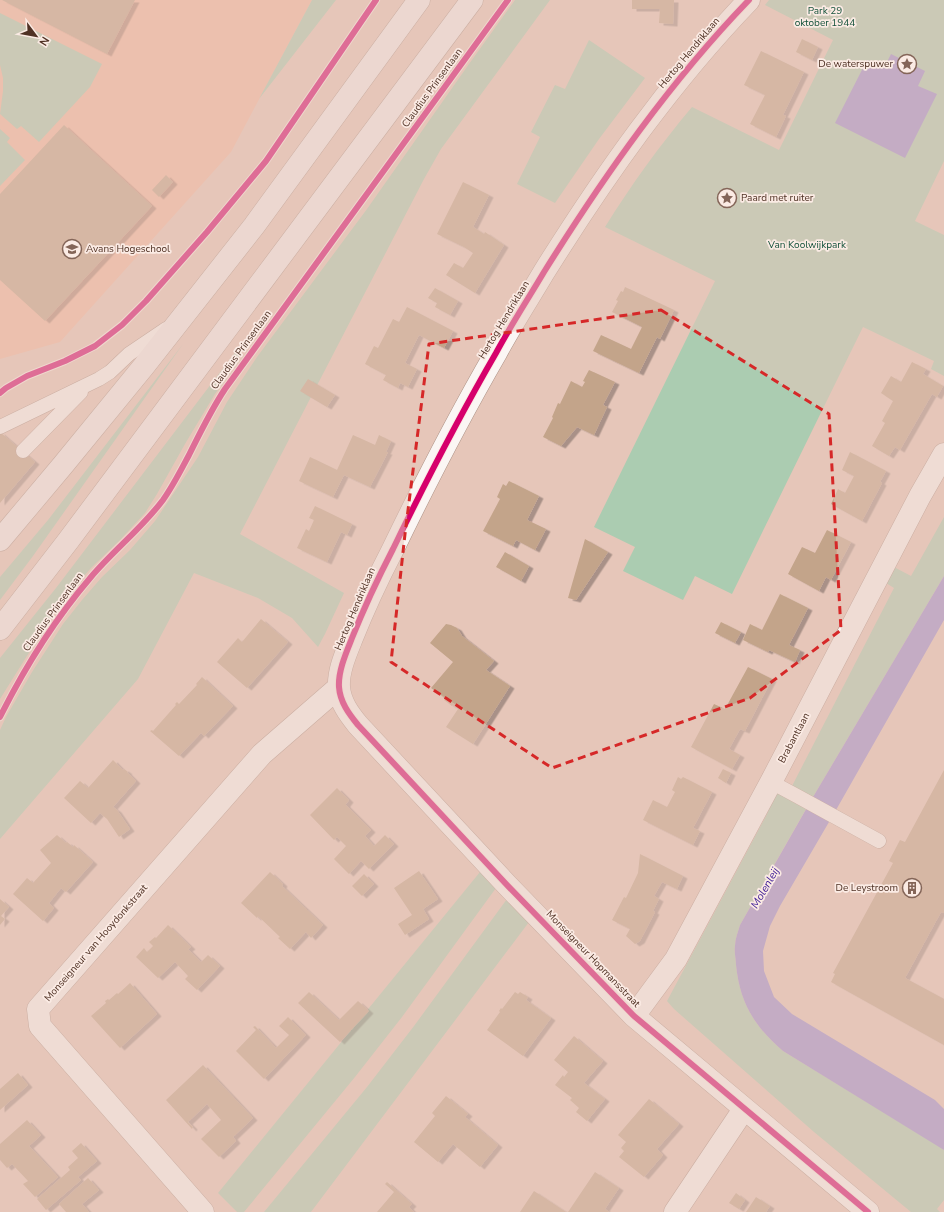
<svg xmlns="http://www.w3.org/2000/svg" width="944" height="1212" viewBox="0 0 944 1212" font-family="'Nunito Sans',sans-serif">
<style>
.built{fill:#f4b89f}
.green{fill:#abccb1}
.water{fill:#9b8cd1}
.building{fill:#c3a48a;filter:url(#shadow)}
.lines{fill:none;stroke-linecap:round;stroke-linejoin:round}
.lane-casing{stroke:#ac9185;stroke-width:15}
.street-casing{stroke:#ac9185;stroke-width:23}
.secondary-casing{stroke:#ac9185;stroke-width:23}
.lane{stroke:#fbf6f4;stroke-width:14}
.street{stroke:#fbf6f4;stroke-width:22}
.secondary{stroke:#f3ebeb;stroke-width:22}
.cycleway-casing{stroke:#fbebe4;stroke-width:8}
.cycleway{stroke:#d6006c;stroke-width:6}
.marked{fill:none;stroke:#d62828;stroke-width:3;stroke-dasharray:8 5;stroke-linejoin:round}
.labels{text-anchor:middle;dominant-baseline:central;stroke-width:3.5;stroke-linejoin:round;paint-order:stroke}
.park-label{font-size:10px;fill:#14523b;stroke:#fbebe4}
.street-label{font-size:10px;fill:#4f3124;stroke:#fbebe4}
.poi-label{font-size:10px;fill:#4f3124;stroke:#fbebe4;text-anchor:end}
.water-label{font-size:11px;font-style:italic;fill:#391795;stroke:#fbebe4}
</style>
<defs>
<filter id="shadow"><feDropShadow dx="4.5" dy="2.5" stdDeviation="0" flood-color="#0004"/></filter>
</defs>
<rect width="100%" height="100%" fill="#e6c6b9"/>
<path class="built" d="M0 0H312L231 152 60 342 0 359Z"/>
<path class="green" d="M312 0H336L259 99Z
M515 0H550L441 149 424 179 240 534 344 593 325 634 318 647 292 618 258 598 194 573 138 679 0 839V730L6 717 32 672 63 624 82 600 102 577 130 550 155 521 198 457 227 402 257 357 367 209 469 64Z
M769 0H944V161L915 221 944 235V376L931 369 934 361 863 327 732 594 695 576 683 600 623 571 635 547 594 527 715 281 605 227C631 185 660 145 692 107L779 150 833 40 765 5Z
M0 13 102 64 90 87 39 142 21 126 17 129 0 114 3 91V78L0 65Z
M589 40 645 78 599 139 555 203 517 184 540 137 531 132 555 85 565 89Z
M0 129 10 138 7 142 25 160 0 186Z
M243 342 238 362 215 394 185 444 157 494 145 513 120 540 91 568 71 591 52 616 0 699V658L56 588Z
M183 344 33 556 0 600V577L48 520Z
M944 517V576L813 797 792 786 894 588 886 583 894 567 911 576Z
M777 793 806 809 740 925C738 932 735 939 735 946 734 952 736 959 736 965 740 1003 754 1026 783 1051L942 1148 944 1150V1200L937 1209 940 1212H911L814 1132 674 1009 667 1001 765 818Z
M480 872 496 888 402 1017 355 1077 244 1212H237L218 1193Z
M507 899 529 922 311 1212H264L367 1087 414 1026Z"/>
<path class="water" d="M891 54 925 71 918 86 937 94 905 158 835 123 867 60 884 68Z
M944 576V620L836 810 780 906 770 926 763 951 764 971 774 997 792 1014 935 1100 944 1109V1150L783 1051C754 1026 740 1003 736 965 736 959 734 952 735 946 735 939 738 932 740 925L813 797Z"/>
<path class="building" d="M2 0H135L107 54Z
M632 0H674L673 24 659 23 660 9H632Z
M802 39 818 47 812 60 796 52Z
M761 51 804 72 783 115 786 116 776 137 750 124 765 95 744 85Z
M64 125 152 206 45 321 0 280V194Z
M166 175 173 182 159 197 152 190Z
M463 182 489 195 473 227 484 234 485 232 504 245 475 293 446 275 454 263 463 268 473 253 464 247 437 234Z
M625 287 674 310 660 339 657 337 639 373 593 351 601 335 631 349 642 327 612 312 618 301 616 300 621 291 623 292Z
M435 288 458 301 450 315 435 307 437 303 428 298Z
M407 307 453 331 444 348 419 335 405 363 417 369 408 387 400 383 398 388 383 380 386 375 365 364 374 346 378 348 393 319 399 322Z
M912 362 926 369 923 374 943 386 937 397 932 394 900 450 895 447 889 456 872 446 885 423 882 421 893 401 881 393 891 376 901 382Z
M589 370 615 382 603 405 607 407 594 435 577 427 561 446 543 437 553 418 552 417 558 403 560 404 571 381 582 387 585 382 583 381Z
M308 379 335 395 327 407 300 391Z
M0 432 35 462 0 503Z
M353 435 375 445 379 435 391 441 386 452H388L370 487 344 475 333 497 299 481 310 457 337 470Z
M850 452 886 471 880 482 882 483 862 521 831 504 838 489 845 493 854 476 842 470Z
M509 481 539 496 527 520 546 529 535 550 516 540 513 546 483 531 500 499 497 497 503 484 506 486Z
M315 506 352 524 347 535 341 532 327 562 297 548 306 529 309 531 314 520 309 518Z
M827 530 851 542 831 580 826 577 819 591 788 574 802 547 815 553Z
M585 539 608 552 576 600 568 598Z
M505 552 529 566 521 581 496 567Z
M780 594 808 608 789 645 800 650 795 662 769 650 768 652 743 640 750 624 762 630Z
M261 619 288 642 247 688 217 662 238 638 242 642Z
M721 622 741 632 735 643 715 633Z
M446 624 451 625 457 628 462 636 494 661 486 670 510 686 473 744 446 727 458 709 453 705 452 706 444 700 445 699 431 688 453 662 430 643Z
M748 667 772 679 745 731 740 729 729 749 740 755 732 769 691 747 714 704 725 709Z
M202 677 233 706 204 736 201 733 179 756 150 731 152 730 153 731 176 705 175 704 177 702 179 704 197 685 196 684Z
M113 760 123 770 124 769 128 772H127L136 781 113 807 117 810 130 829 119 837 107 819 100 813 91 823 64 798 80 781 88 788Z
M723 769 731 773 726 783 718 778Z
M944 770V913L941 912 905 978 944 999V1045L831 982 835 974 833 973 893 863 889 861 900 840 905 842Z
M678 777 681 779 683 777 712 792 693 828 700 831 693 845 643 820 653 800 667 807 675 792 672 790Z
M337 788 349 800 346 804V805L371 830 365 836 374 846 385 835 394 844 369 869 361 861 349 874 334 859 346 846 337 837 334 840 310 815Z
M57 835 66 843 67 842 73 847 74 845 93 862 66 892 61 888 49 903 54 908 43 921 13 894 27 878 33 883 51 863 40 850Z
M640 854 683 876 677 889 662 882 654 896 659 899 653 911 655 912 640 941 635 944 626 936 630 929 612 920 624 897 626 898 638 873Z
M419 871 438 899 423 909 429 919 405 935 398 924 412 915 394 888Z
M270 872 283 884 282 886 323 925 311 938 306 932 290 949 278 938 280 937 258 916 257 918 241 903Z
M364 874 374 884 362 896 352 886Z
M0 899 9 907 1 916 5 919 0 925Z
M168 925 191 947 188 949 201 962 208 955 220 966 197 990 185 979 188 976 175 962 158 978 136 957 144 948 147 952 153 946 149 942 155 937 156 938Z
M130 983 157 1014 120 1048 91 1016 106 1003 105 1001 108 999 109 1000 117 993 118 994Z
M309 992 339 1020 358 1001 369 1011 340 1042 298 1003Z
M515 992 518 994 520 992 528 997 526 1000 551 1018 523 1056 487 1030 500 1012 499 1011 501 1008 502 1009Z
M288 1017 306 1035 264 1079 236 1051 256 1030 253 1027 255 1026 276 1048 289 1035 279 1026Z
M574 1036 603 1061 584 1083 605 1099 587 1121 576 1112 579 1108 570 1100 572 1098 555 1085 563 1075 564 1077 568 1072 554 1060Z
M203 1065 253 1118 233 1137 236 1141 219 1157 201 1139 221 1120 207 1104 188 1122 193 1127 192 1129 166 1100Z
M18 1073 28 1085 0 1110V1089Z
M446 1096 468 1114 465 1117 498 1145 480 1167 453 1144 438 1162 414 1142 435 1116 432 1113Z
M649 1099 679 1124 657 1149 663 1155 644 1177 619 1157 624 1151 621 1148 626 1142 618 1135Z
M27 1120 41 1135 29 1146 58 1177 35 1197 23 1184 28 1181 12 1164 7 1168 0 1160V1144Z
M81 1143 97 1161 78 1177 81 1180 46 1210 37 1199 70 1170 68 1167 78 1158 72 1151Z
M595 1172 619 1188 605 1209 609 1212H568Z
M88 1178 99 1190 82 1204 89 1212H66L59 1204Z
M387 1182 412 1204 409 1207 414 1212H377L394 1192 385 1184Z
M534 1191 566 1212H520Z
M736 1193 745 1200 739 1209 729 1203Z
M756 1197 770 1206 766 1212H746Z"/>
<g class="lines">
<defs>
<path id="lane" d="M0 427 99 379 110 372 129 354 166 329
M23 451 81 392
M771 782 797 796 879 841"/>
<path id="street" d="M749 0C670 82 604 176 544 272 528 299 511 325 496 353 459 417 425 483 393 549 378 578 364 608 352 638 346 653 338 671 339 687 340 702 349 714 358 725L507 885 634 1016 868 1212
M634 1016 676 959 771 782 920 496 944 454
M203 1212 40 1026 38 1009 262 754 339 687
M675 1212 744 1109"/>
<path id="secondary" d="M0 540 63 465 144 366 254 226 419 0
M0 629 68 541 472 0"/>
</defs>
<use href="#lane" class="lane-casing"/>
<use href="#street" class="street-casing"/>
<use href="#secondary" class="secondary-casing"/>
<use href="#lane" class="lane"/>
<use href="#street" class="street"/>
<use href="#secondary" class="secondary"/>
<defs>
<path id="cycleway" d="M749 0C670 82 604 176 544 272 528 299 511 325 496 353 459 417 425 483 393 549 378 578 364 608 352 638 346 653 338 671 339 687 340 702 349 714 358 725L507 885 634 1016 868 1212
M0 393 6 388 27 376 65 361 95 346 122 325 146 301 207 232 266 161 376 0
M0 717C25 667 54 620 91 577 114 550 142 528 163 500 173 486 181 470 189 455 200 433 211 410 225 389L508 0"/>
</defs>
<use href="#cycleway" class="cycleway-casing"/>
<use href="#cycleway" class="cycleway"/>
</g>
<path d="M0 0H944V1212H0ZM661 310 829 414 841 630 750 698 552 768 391 662 405 534 429 344Z" fill="#e6c6b9" fill-opacity=".55" fill-rule="evenodd"/>
<path class="marked" d="M661 310 829 414 841 630 750 698 552 768 391 662 405 534 429 344Z"/>
<defs>
<symbol id="sight-ring" viewBox="-11 -11 22 22"><circle r="9.5" fill="#fbebe4" stroke="#846558" stroke-width="1.5"/><path d="M0-6L1.8-2.2L6-1.7L2.9 1.2L3.7 5.4L0 3.3L-3.7 5.4L-2.9 1.2L-6-1.7L-1.8-2.2Z" fill="#846558"/></symbol>
<symbol id="university-ring" viewBox="-11 -11 22 22"><circle r="9.5" fill="#fbebe4" stroke="#846558" stroke-width="1.5"/><path d="M0-5L7-2L0 1L-7-2ZM-4 1L0 2.5L4 1V4Q0 6-4 4Z" fill="#846558"/></symbol>
<symbol id="building-ring" viewBox="-11 -11 22 22"><circle r="9.5" fill="#fbebe4" stroke="#846558" stroke-width="1.5"/><path d="M-4-6H4V6H1V3H-1V6H-4ZM-2.5-4.3h1.7v1.8h-1.7ZM.8-4.3h1.7v1.8H.8ZM-2.5-1h1.7V.8h-1.7ZM.8-1h1.7V.8H.8Z" fill="#846558"/></symbol>
</defs>
<g fill-rule="evenodd">
<use href="#sight-ring" x="896" y="53" width="22" height="22"/>
<use href="#sight-ring" x="716" y="187" width="22" height="22"/>
<use href="#university-ring" x="61" y="238" width="22" height="22"/>
<use href="#building-ring" x="901" y="877" width="22" height="22"/>
</g>
<g class="labels">
<g class="park-label">
<text x="825" y="11">Park 29<tspan x="825" dy="12">oktober 1944</tspan></text>
<text x="807" y="245">Van Koolwijkpark</text>
</g>
<g class="street-label">
<text transform="translate(689 53) rotate(-50)">Hertog Hendriklaan</text>
<text transform="translate(432 88) rotate(-54)">Claudius Prinsenlaan</text>
<text transform="translate(504 320) rotate(-59)">Hertog Hendriklaan</text>
<text transform="translate(241 350) rotate(-54)">Claudius Prinsenlaan</text>
<text transform="translate(355 609) rotate(-67)">Hertog Hendriklaan</text>
<text transform="translate(53 612) rotate(-54)">Claudius Prinsenlaan</text>
<text transform="translate(794 738) rotate(-62)">Brabantlaan</text>
<text transform="translate(96 943) rotate(-49)">Monseigneur van Hooydonkstraat</text>
<text transform="translate(593 959) rotate(46)">Monseigneur Hopmansstraat</text>
</g>
<g class="poi-label">
<text x="893" y="64">De waterspuwer</text>
<text x="741" y="198" text-anchor="start">Paard met ruiter</text>
<text x="86" y="249" text-anchor="start">Avans Hogeschool</text>
<text x="898" y="888">De Leystroom</text>
</g>
<g class="water-label">
<text transform="translate(765 888) rotate(-60)">Molenleij</text>
</g>
</g>
<g transform="translate(36 36) rotate(122)" stroke="#fbebe4" stroke-width="3" paint-order="stroke">
<path d="M0-3L7 15L0 10L-7 15Z" fill="#4f3124"/>
<text y="-6" font-size="11" font-weight="bold" text-anchor="middle" fill="#4f3124">N</text>
</g>
</svg>
